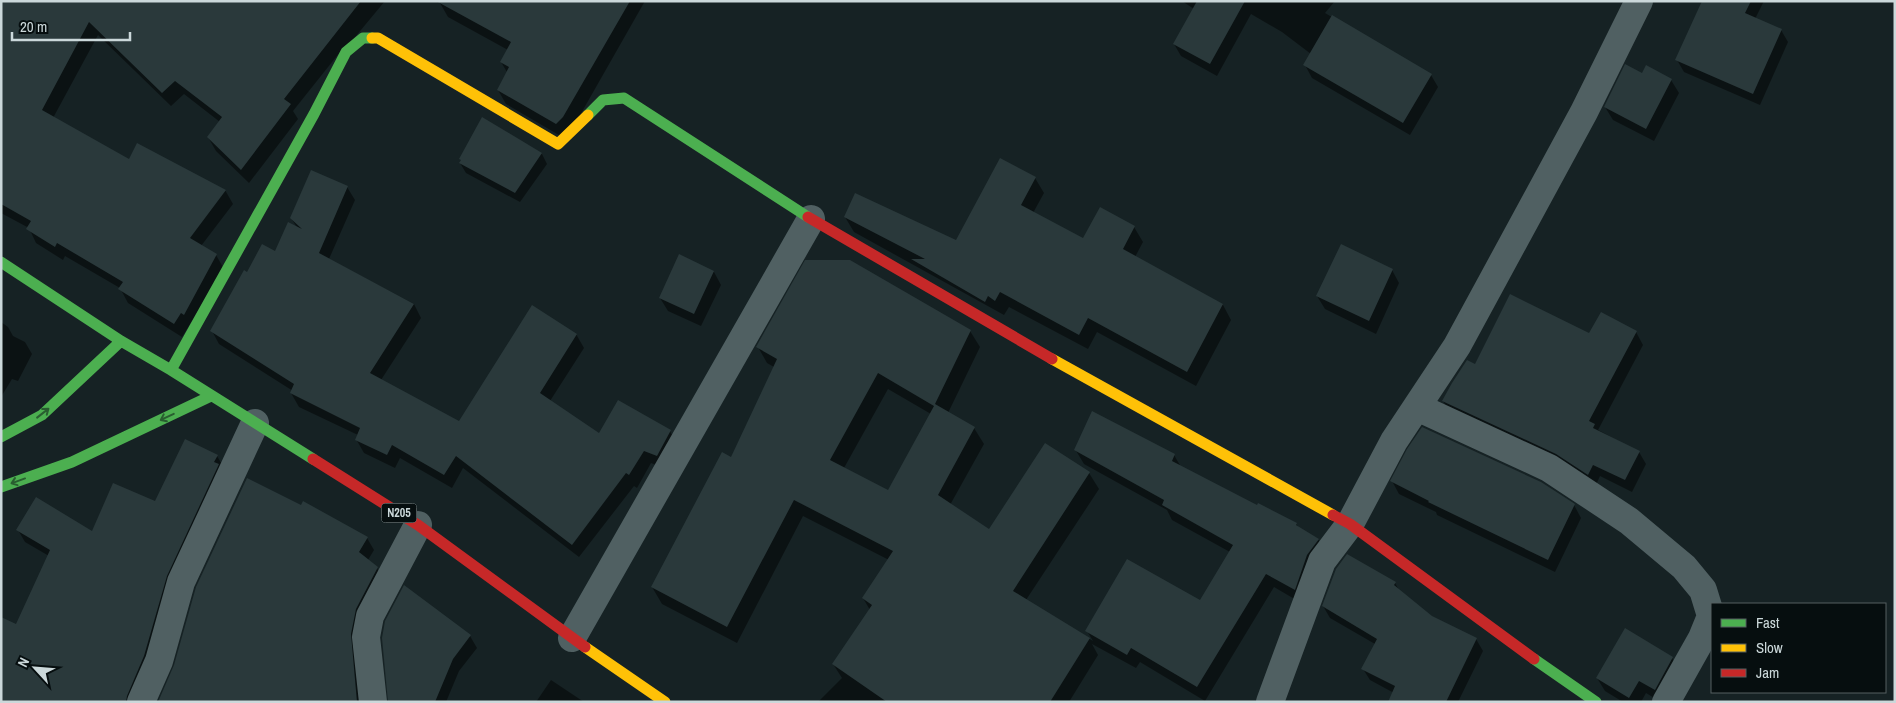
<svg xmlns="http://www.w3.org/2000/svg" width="1896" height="703" viewBox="0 0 1896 703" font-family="'Archivo Narrow',sans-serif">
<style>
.shadow{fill:#0007;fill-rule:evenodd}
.building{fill:#2a393b;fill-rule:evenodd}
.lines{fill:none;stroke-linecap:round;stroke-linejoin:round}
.street{stroke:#506062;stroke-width:28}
.fast{stroke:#4caf50;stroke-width:11}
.slow{stroke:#ffc107;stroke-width:11}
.jam{stroke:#c62828;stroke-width:11}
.oneway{stroke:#295e30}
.labels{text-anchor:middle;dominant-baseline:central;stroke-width:5;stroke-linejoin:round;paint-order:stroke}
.shield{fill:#060e0f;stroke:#909b9d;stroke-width:1}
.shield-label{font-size:12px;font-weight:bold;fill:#cbd8da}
</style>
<rect width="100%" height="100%" fill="#162224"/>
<path class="shadow" d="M9 1H385L346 48 344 47 293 111 298 119 249 183 216 151 208 137 220 122 184 94 171 106 98 35 53 118 129 161 225 190 233 204 201 246 216 255 224 269 182 337 128 303 120 288 65 256 63 260 36 243 29 228 1 213V16Z
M441 1H645L571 131 564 138 506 104 498 90 507 72 501 62 508 50 448 17 440 3Z
M1182 1H1335L1325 13 1431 75 1438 87 1410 135 1312 78 1305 65 1311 54 1282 32 1251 14 1217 76 1181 56 1174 44 1194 9Z
M1703 1H1764L1755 19 1781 30 1788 42 1760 105 1684 72 1677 60Z
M1642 75 1671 80 1679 93 1654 141 1613 120 1605 107Z
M482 119 542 154 547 164 520 202 466 173 460 163Z
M1035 178 1044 193 1033 213 1084 240 1134 227 1143 242 1135 257 1223 305 1231 320 1196 386 1097 332 1088 349 1009 307 1004 315 854 232 845 217 956 242Z
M347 187 355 200 329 259 414 304 421 318 381 380 459 422 576 334 584 348 550 401 599 435 670 431 677 445 664 468 651 463 637 488 634 486 579 557 463 468 452 488 400 458 395 468 364 453 356 439 358 435 299 407 291 393 293 391 219 344 212 331 247 274 276 253 298 229 291 218Z
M679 256 714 272 721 285 701 326 668 311 660 298Z
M1392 270 1399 283 1376 334 1325 309 1317 296Z
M1 322 8 327 13 336 25 342 32 354 18 381 12 379 1 397Z
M970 331 980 347 948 413 974 428 984 444 950 505 989 530 1089 473 1099 489 1026 600 1093 641 1087 631 1200 602 1230 552 1172 520 1167 510 1084 464 1075 449 1174 455 1181 467 1258 507 1296 524 1299 528 1318 539 1327 554 1303 604 1274 587 1205 701 1140 662 1136 668 1092 644 1098 655 1069 702H818L842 678 833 664 870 610 863 598 889 560 803 516 737 643 662 604 652 587 732 459 774 367 767 363 758 347ZM888 389 931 414 888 491 844 468Z
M1636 332 1643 345 1598 430 1639 452 1646 464 1632 492 1600 476 1595 487 1451 414 1443 401 1476 365 1590 335Z
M217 456 224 468 136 702H1L16 626 49 556 25 542 18 530 93 533 156 503Z
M1392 481 1574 505 1581 518 1555 572 1437 515 1436 512 1399 494Z
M367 538 374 550 368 560 377 568 384 580 362 702H160Z
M1395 583 1400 592 1432 618 1476 639 1483 651 1458 702H1389L1394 693 1370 680 1363 669 1375 644 1330 618 1323 606Z
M470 636 477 648 459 671 446 702H390Z
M1672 658 1680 671 1661 702 1646 693 1641 702H1623L1605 691 1597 678Z
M551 680 584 702H536Z"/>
<path class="building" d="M1 1H361L284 99 291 104 241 170 207 137 222 117 175 81 162 93 89 22 42 110 129 159 137 143 226 190 190 238 217 254 184 315 181 313 174 324 118 289 123 282 57 243 55 247 26 229 31 221 1 204Z
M436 1H630L563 117 556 124 497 90 509 67 500 62 511 42Z
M1197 1H1245L1210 64 1173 44Z
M1702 1H1751L1745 13 1782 29 1753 94 1675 60Z
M1332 15 1432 74 1403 123 1303 65Z
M1625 64 1642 73 1646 65 1672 79 1646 129 1604 107Z
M482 117 542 153 515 193 459 163 461 160 459 159Z
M1000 158 1036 177 1021 205 1083 238 1100 207 1135 226 1123 249 1223 304 1187 372 1088 318 1079 335 1000 292 995 301 988 296 985 302 911 259H925L844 217 855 193 956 240Z
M311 170 348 186 319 253 414 304 370 373 459 421 532 305 577 334 540 393 599 433 618 400 671 430 657 456 644 451 629 475 626 473 572 545 456 456 444 475 392 445 387 455 355 440 360 428 290 393 294 384 210 331 244 270 247 272 262 244 275 251 288 222 302 229 290 218Z
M1341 244 1393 269 1369 321 1316 296Z
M679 254 714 271 694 314 659 298Z
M805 260H850L971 330 935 404 975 427 938 495 989 529 1045 443 1090 472 1013 591 1090 638 1050 702H887L832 664 872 605 862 598 893 551 794 500 727 627 651 587 722 452 731 457 777 359 756 347ZM878 373 934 406 888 490 830 460Z
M1510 294 1589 333 1601 312 1637 331 1589 421 1595 424 1593 428 1640 451 1625 480 1593 465 1588 475 1556 454 1442 401 1452 383 1467 360 1475 364Z
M1092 411 1175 454 1172 461 1257 505 1258 503 1297 523 1296 525 1319 539 1307 555 1295 590 1266 574 1197 687 1131 648 1127 655 1085 631 1127 559 1200 600 1233 545 1162 505 1164 500 1074 450Z
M1422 427 1541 482 1575 504 1548 560 1428 502 1429 501 1390 481 1407 449Z
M185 439 218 455 214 462 219 464 167 576 144 656 127 696 126 702H1V617L16 624 50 550 16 530 36 497 92 531 113 483 155 501Z
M247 478 301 505 303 501 368 537 359 552 378 567 356 609 351 634 357 702H158L174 665 196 587Z
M1347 554 1396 582 1394 585 1432 616 1477 638 1446 702H1388L1395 686 1361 669 1377 639 1322 606 1336 569Z
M404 585 471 635 453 659 435 702H388L382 638 385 621Z
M1625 628 1673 657 1655 690 1639 681 1629 698 1596 678Z"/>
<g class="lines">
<path class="street" d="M1417 407 1549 468 1629 521 1684 567 1703 590 1711 616 1702 638 1666 702
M572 638 811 219
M141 702 159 661 181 582 255 423
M373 702 366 637 370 616 418 525
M1270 702 1322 561 1350 524 1394 441 1457 346 1584 112 1639 1"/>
<path class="fast" d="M588 115 603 100 624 98 808 217
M1 262 121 341 171 370 313 459
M171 370 314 114 346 52 363 38H372
M1 437 42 415 121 341
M1 487 72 462 211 396
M1534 659 1596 702"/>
<path class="slow" d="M372 38H378L558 144 588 115
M1052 359 1333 515
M585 647 665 702"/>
<path class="jam" d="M808 217 1052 359
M313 459 418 525 585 647
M1333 515 1350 524 1534 659"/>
</g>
<defs><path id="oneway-shaft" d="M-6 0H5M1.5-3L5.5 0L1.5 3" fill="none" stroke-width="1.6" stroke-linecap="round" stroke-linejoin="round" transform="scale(1.25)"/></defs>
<g class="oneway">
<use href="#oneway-shaft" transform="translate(43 413) rotate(-38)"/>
<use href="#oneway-shaft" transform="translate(167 417) rotate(155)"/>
<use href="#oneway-shaft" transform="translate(18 481) rotate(160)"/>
</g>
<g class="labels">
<rect class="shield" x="381.5" y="503.5" width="35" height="19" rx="4"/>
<g class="shield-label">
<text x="399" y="513">N205</text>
</g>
</g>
<rect width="1896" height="703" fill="none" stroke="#cbd8da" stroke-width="5"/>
<rect x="1711" y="603" width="175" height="90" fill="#060e0f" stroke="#555f60"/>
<rect x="1721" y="619" width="25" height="8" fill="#4caf50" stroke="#555f60"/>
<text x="1756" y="628" font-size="15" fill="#cbd8da">Fast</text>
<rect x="1721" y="644" width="25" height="8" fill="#ffc107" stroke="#555f60"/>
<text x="1756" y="653" font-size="15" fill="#cbd8da">Slow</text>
<rect x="1721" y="669" width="25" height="8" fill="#c62828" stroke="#555f60"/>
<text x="1756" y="678" font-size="15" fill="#cbd8da">Jam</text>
<g transform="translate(35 668) rotate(296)" stroke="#060e0f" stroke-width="4" paint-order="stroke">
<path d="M0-4L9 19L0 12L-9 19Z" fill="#cbd8da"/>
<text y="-8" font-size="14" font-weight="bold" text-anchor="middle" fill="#cbd8da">N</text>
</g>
<path d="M12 32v8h118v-8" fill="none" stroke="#cbd8da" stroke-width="2.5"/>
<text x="20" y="32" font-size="15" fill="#cbd8da" stroke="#060e0f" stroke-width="4" paint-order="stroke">20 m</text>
</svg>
